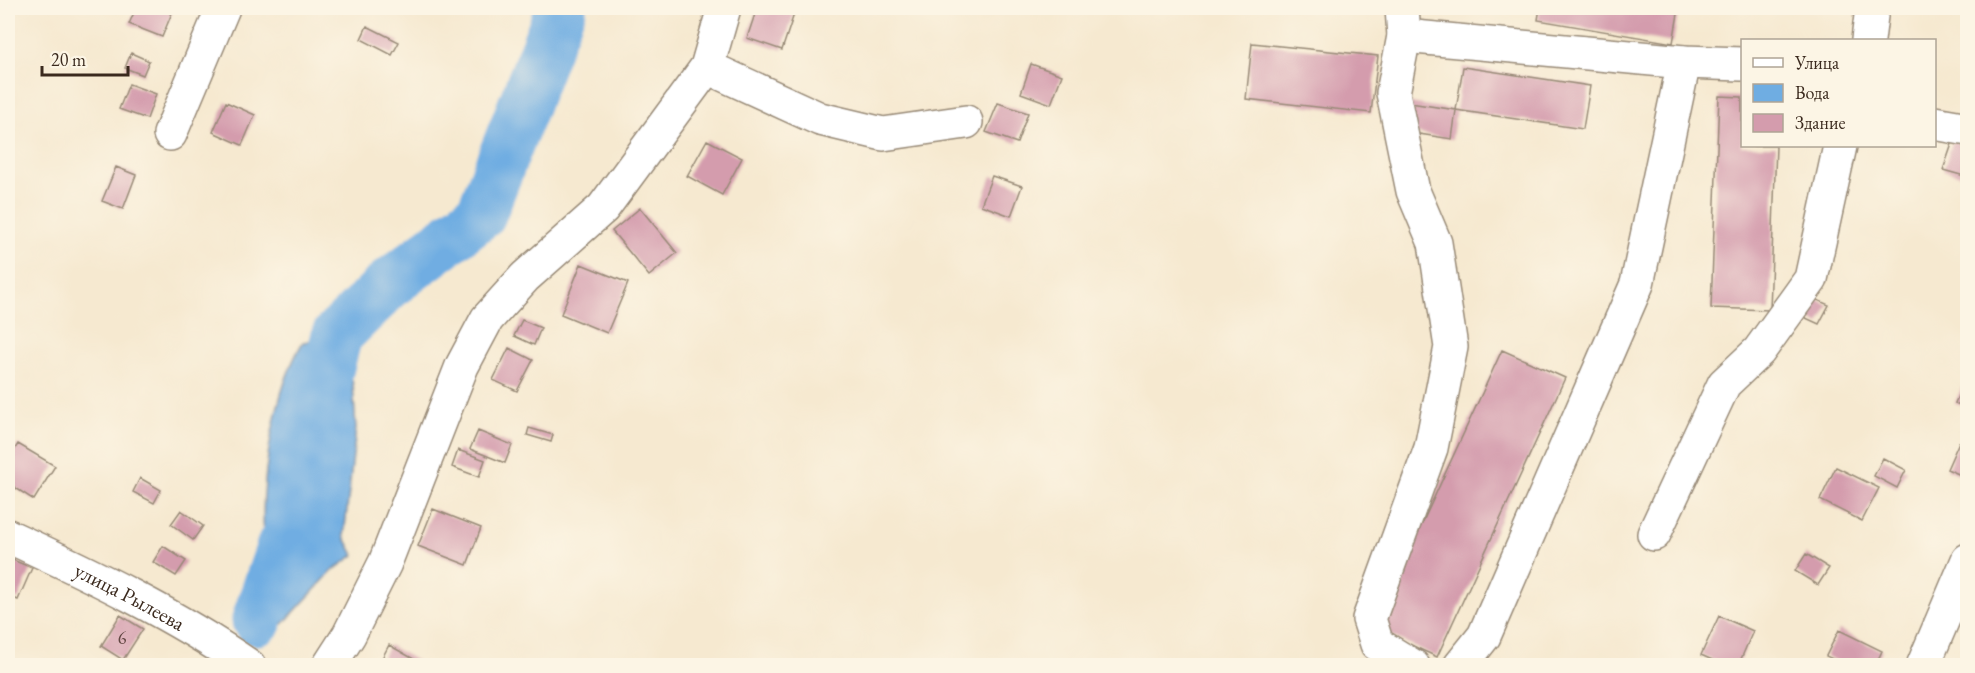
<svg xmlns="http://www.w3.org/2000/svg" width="1975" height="673" viewBox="0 0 1975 673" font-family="'EB Garamond',serif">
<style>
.water{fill:#6fade2;stroke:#556c80;stroke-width:1.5}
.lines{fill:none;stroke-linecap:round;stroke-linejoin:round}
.river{stroke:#6fade2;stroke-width:51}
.building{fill:#d49cad}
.minor-casing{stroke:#988a77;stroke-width:36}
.minor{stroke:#fff;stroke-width:33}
.labels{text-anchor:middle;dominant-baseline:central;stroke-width:6;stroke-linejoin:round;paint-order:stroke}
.number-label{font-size:18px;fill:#614642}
.street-label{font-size:21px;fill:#3b2a1e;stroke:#fcf5e5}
</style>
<rect width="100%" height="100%" fill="#fcf5e5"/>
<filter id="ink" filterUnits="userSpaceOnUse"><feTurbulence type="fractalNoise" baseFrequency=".0167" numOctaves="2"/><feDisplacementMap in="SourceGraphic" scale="12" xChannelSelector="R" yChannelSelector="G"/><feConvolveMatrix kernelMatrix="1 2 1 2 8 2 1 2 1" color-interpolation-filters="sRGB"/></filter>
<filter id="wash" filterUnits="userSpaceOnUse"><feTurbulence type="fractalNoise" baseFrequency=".008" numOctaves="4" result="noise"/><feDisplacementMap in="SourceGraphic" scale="24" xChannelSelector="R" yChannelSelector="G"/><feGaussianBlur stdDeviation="1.35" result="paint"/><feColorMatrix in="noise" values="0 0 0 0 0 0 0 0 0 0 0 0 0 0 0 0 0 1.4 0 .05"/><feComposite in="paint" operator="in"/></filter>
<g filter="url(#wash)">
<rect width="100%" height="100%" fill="#f6e9d0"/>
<path class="water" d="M316 340 342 352 353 384 356 428 344 536 354 555 331 572 283 624 263 616C252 587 259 591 262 563 265 540 262 516 264 493 267 448 279 381 303 342Z"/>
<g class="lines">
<path class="river" d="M317 414 337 335 389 284 481 214 561 8
M257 620 283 543"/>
</g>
<g id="blocks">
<path class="building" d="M136 8H174L162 37 129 24Z
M757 8H796L782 50 747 38Z
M1540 8H1679L1673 43 1538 20Z
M367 26 399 42 392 55 361 39Z
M1252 43 1378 56 1371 113 1246 99Z
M131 53 149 61 143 75 125 68Z
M1031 64 1062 75 1051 104 1021 93Z
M1463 67 1590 86 1583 129 1456 110Z
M129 84 156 94 147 119 119 109Z
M1719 96 1742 97V146H1776L1770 310 1711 308Z
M226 102 255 115 242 145 213 132Z
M998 103 1028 113 1017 143 986 132Z
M1410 103 1456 110 1452 139 1406 132Z
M707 140 742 158 722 195 687 176Z
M1953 141 1968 146V177L1943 170Z
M116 167 136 175 123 209 102 201Z
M992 176 1022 186 1011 216 981 205Z
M640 208 677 253 649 276 612 231Z
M581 264 628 283 607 333 561 314Z
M1806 295 1829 305 1819 324 1797 314Z
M522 320 541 328 534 345 514 336Z
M509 348 533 360 517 391 493 380Z
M1502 350 1565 378 1437 657 1374 628Z
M1964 383 1968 385V408L1955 403Z
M529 428 553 435 551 442 527 435Z
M478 431 512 445 505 463 470 449Z
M1959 442 1968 446V478L1947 469Z
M18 444 55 466 34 500 8 483V460Z
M458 450 485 460 479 477 452 467Z
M1883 458 1906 470 1897 488 1874 476Z
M1836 467 1879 488 1862 521 1820 500Z
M140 478 161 490 154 503 133 492Z
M433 509 481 528 467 565 418 546Z
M181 510 203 526 193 540 171 524Z
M163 546 186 561 176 576 153 562Z
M1806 554 1829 568 1818 585 1795 571Z
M8 558 32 568 18 600 8 596Z
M120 615 143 629 123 660 101 646Z
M1719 616 1753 631 1738 666H1726L1701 655Z
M1839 630 1882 651 1875 666H1847L1826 656Z
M389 645 426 666H378Z"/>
</g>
</g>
<g filter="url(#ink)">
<use href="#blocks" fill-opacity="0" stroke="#988a77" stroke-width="1.5"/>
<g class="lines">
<defs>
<g id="minor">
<path d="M1402 8 1404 36 1393 93 1413 191 1435 243 1451 347 1431 448 1369 619 1377 644 1413 666"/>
<path d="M1404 36 1684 62 1742 64"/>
<path d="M1868 40 1872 8"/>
<path d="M707 67 820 119 883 134 966 122"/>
<path d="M1934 123 1968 129"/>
<path d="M170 134 223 8"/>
<path d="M1654 534 1724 384 1759 351 1811 279 1840 146"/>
<path id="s1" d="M8 536C90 574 174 614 249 666"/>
<path d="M329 666 349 635 385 563 462 366 487 319 525 277 603 208 707 67 724 8"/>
<path d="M1460 666 1484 636 1637 284 1684 62"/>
<path d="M1923 666 1968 560"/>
</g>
</defs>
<use href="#minor" class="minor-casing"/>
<use href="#minor" class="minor"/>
</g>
</g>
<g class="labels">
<g class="number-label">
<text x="122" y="637">6</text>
</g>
<g class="street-label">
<text stroke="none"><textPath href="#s1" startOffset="136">улица Рылеева</textPath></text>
</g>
</g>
<rect width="1975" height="673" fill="none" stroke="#fcf5e5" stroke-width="30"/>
<rect x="1741" y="39" width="195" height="108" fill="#fcf5e5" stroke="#afa495" stroke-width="1.5"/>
<rect x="1753" y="58" width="30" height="9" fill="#ffffff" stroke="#afa495" stroke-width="1.5"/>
<text x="1795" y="69" font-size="18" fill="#3b2a1e">Улица</text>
<rect x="1753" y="84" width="30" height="18" fill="#6fade2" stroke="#afa495" stroke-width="1.5"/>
<text x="1795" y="99" font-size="18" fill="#3b2a1e">Вода</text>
<rect x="1753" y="114" width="30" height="18" fill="#d49cad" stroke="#afa495" stroke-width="1.5"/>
<text x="1795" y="129" font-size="18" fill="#3b2a1e">Здание</text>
<path d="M42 66v9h86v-9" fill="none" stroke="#3b2a1e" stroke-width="3"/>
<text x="51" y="66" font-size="18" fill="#3b2a1e" stroke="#fcf5e5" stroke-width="4.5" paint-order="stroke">20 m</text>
</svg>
